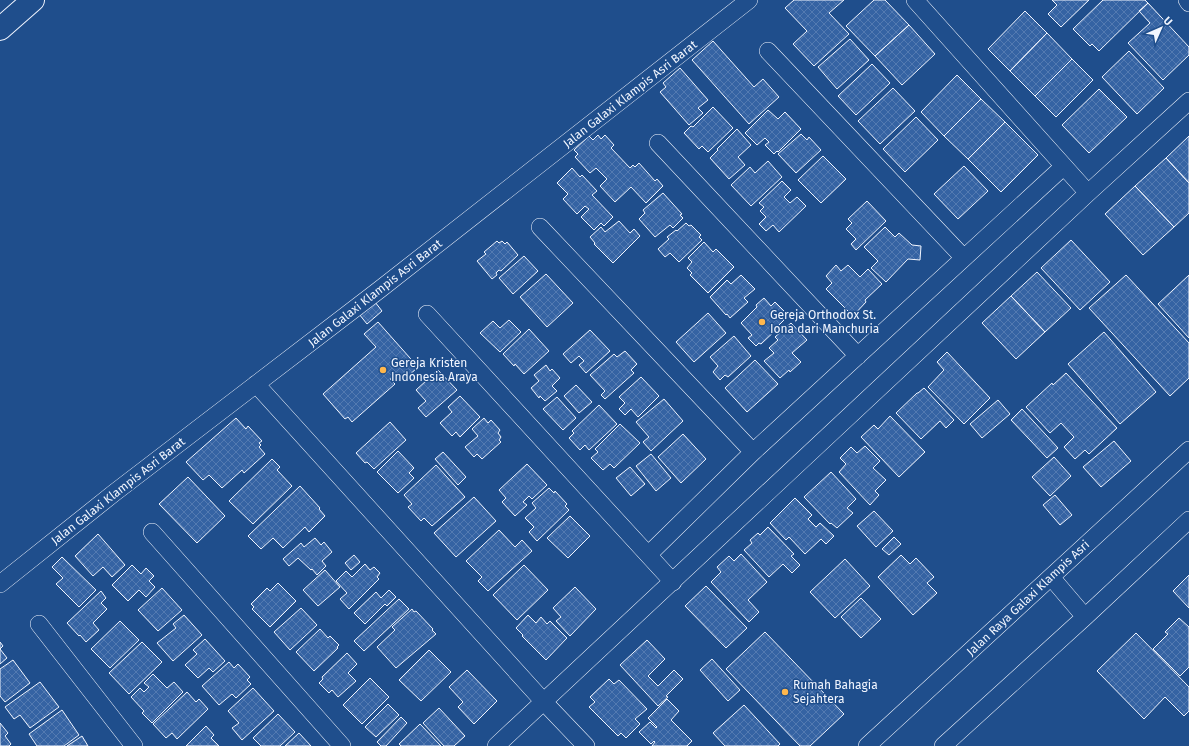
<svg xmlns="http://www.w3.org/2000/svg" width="1189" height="746" viewBox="0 0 1189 746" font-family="'Fira Sans',sans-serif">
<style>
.building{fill:url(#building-cross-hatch);stroke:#f2f6ff}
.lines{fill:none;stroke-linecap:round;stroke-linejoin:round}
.minor-casing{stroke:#f2f6ff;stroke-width:18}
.primary-casing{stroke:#f2f6ff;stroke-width:24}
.minor{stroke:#1f4e8c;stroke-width:17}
.primary{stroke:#1f4e8c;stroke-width:22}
.poi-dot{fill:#ffb74d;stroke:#1f4e8c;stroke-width:1.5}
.labels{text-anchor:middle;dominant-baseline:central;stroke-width:3;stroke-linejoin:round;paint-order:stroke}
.street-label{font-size:12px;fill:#f2f6ff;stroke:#1f4e8c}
.poi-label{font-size:12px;fill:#f2f6ff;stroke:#1f4e8c;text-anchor:start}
</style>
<defs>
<pattern id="building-cross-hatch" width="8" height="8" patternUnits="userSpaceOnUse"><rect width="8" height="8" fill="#3563a3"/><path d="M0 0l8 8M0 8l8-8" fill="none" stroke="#537ab1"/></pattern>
</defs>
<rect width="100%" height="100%" fill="#1f4e8c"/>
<path class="building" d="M794 0H844L829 13 849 34 814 66 793 44 807 31 785 8Z
M874 0H885L909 25 875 56 846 26Z
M1052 0H1089L1061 27 1048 14 1057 5Z
M1103 0H1145L1148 3 1099 51 1092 44 1090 46 1073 29Z
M1148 3 1189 47V55L1163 80 1128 43 1150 23 1139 11Z
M1025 11 1047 33 1010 71 988 49Z
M909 25 935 54 902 85 875 56Z
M1047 33 1072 59 1035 96 1010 71Z
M850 39 869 60 837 89 818 67Z
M713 41 754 87 763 79 779 97 749 124 692 60Z
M1129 51 1164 88 1137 114 1102 77Z
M1072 59 1093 80 1056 117 1035 96Z
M872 64 890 83 856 115 838 96Z
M680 68 708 100 698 108 703 113 689 125 660 92 666 87 663 83Z
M957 75 981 99 944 136 921 112Z
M893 88 915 111 880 144 858 121Z
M1099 89 1127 117 1089 153 1062 125Z
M981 99 1005 122 968 159 944 136Z
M713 107 733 128 708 152 702 146 699 149 684 133 691 126 693 127Z
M768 110 778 119 785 112 801 129 778 152 777 151 774 154 765 145 769 142 765 138 757 145 745 133Z
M916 117 938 140 905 172 883 149Z
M1005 122 1038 155 1001 192 968 159Z
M737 129 751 145 738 157 745 165 729 179 710 158 718 150 717 149Z
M801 134 807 140 809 137 821 150 796 173 778 154Z
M598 135 601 139 605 135 614 145 611 148 630 168 633 165 635 167 639 163 655 181 657 179 663 186 646 203 631 187 615 202 600 186 607 179 596 168 590 173 575 157 578 154 574 150 589 136 593 140Z
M1189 136V183L1166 158Z
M823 156 846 179 821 203 798 180Z
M1166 158 1189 183V213L1174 227 1135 186Z
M768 161 782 177 751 206 731 185 750 167 755 173Z
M964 166 988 191 958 219 934 194Z
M572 168 580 177 582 175 597 191 592 195 613 217 604 226 601 223 594 230 581 217 589 209 585 206 577 214 563 199 568 194 557 183Z
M782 181 791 190 784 197 790 203 797 197 806 206 779 232 773 225 766 231 759 224 766 217 760 211 764 207 759 203Z
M1135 186 1174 227 1143 255 1105 214Z
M663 193 682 214 680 215 683 218 673 228 670 225 655 237 639 219 645 213 643 210Z
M867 201 886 221 856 250 851 244 856 239 846 229 852 223 848 219Z
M619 221 630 233 634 229 640 236 613 263 594 244 595 243 590 237 601 227 605 232Z
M686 223 689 226 691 225 701 235 699 237 702 240 679 262 670 253 665 257 658 249 669 239 667 237 676 230 677 231Z
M885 227 895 237 899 233 912 245 921 246 920 260 908 259 886 282 871 268 878 261 864 247Z
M1071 240 1110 282 1080 310 1041 268Z
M497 241 499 243 502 241 505 244 507 242 518 255 501 271 499 270 496 273 497 275 492 279 477 261 486 254 484 252Z
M704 242 713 252 716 249 734 267 708 293 690 275 692 273 687 268 692 262 688 258Z
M524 256 538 271 513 294 499 278Z
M836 265 841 271 848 265 860 277 868 269 882 284 865 300 866 302 853 316 826 289 832 283 826 276Z
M1037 272 1071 308 1045 332 1011 296Z
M546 274 573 303 547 327 520 297Z
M741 275 755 289 744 298 748 302 730 318 727 314 726 315 710 297 727 280 731 284Z
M1126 275 1189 343V378L1170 396 1089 308Z
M1189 275V338L1158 304Z
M1011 296 1045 332 1016 359 982 323Z
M764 298 771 306 775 302 787 314 782 318 784 320 778 326 779 327 761 344 759 343 756 346 748 338 752 335 741 323 757 307 756 305Z
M375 302 382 311 367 324 359 314Z
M708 313 726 333 694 362 676 342Z
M509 320 521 332 500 352 480 333 493 321 500 328Z
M378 322 418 367 404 380 398 373 390 379 395 384 352 422 348 417 345 419 323 394 376 347 364 334Z
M791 323 807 340 792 353 801 362 790 372 789 370 780 378 764 361 774 353 769 348 778 340 775 337Z
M529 329 549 351 524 374 515 364 514 366 503 354Z
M590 330 610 351 586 373 579 365 584 361 579 356 571 363 563 354Z
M1104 332 1156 392 1120 424 1068 364Z
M734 336 751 356 728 377 725 375 720 380 713 372 718 366 710 357Z
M625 351 637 364 631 370 634 373 605 399 601 395 605 391 590 375 614 354 617 357Z
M947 352 990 398 964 424 928 387 944 370 937 362Z
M755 360 778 384 747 412 725 388Z
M546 365 550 371 552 369 560 378 552 386 557 391 545 401 540 396 539 398 531 388 539 381 534 375Z
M438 370 457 390 426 417 418 408 426 401 416 390Z
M1066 373 1117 428 1089 454 1085 450 1075 459 1064 447 1074 437 1061 423 1050 433 1026 407 1052 383 1053 385Z
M641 377 659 396 638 417 631 409 625 415 619 409 625 403 619 397Z
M576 385 592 402 579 413 564 396Z
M924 388 954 420 946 428 940 421 921 439 896 413 917 393H918Z
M460 396 480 417 460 437 456 432 452 436 440 423 452 412 448 407Z
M557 397 576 418 563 430 543 409Z
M664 399 683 421 651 451 643 442 649 437 636 422Z
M998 400 1010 414 982 438 970 424Z
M599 405 617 424 589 450 585 445 580 450 569 438 574 433 572 431Z
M1022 409 1058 448 1047 458 1011 420Z
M890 416 925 452 899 477 861 437 874 425 878 429Z
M236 418 246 429 248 426 262 441 259 443 261 445 259 447 265 454 244 473 242 470 222 488 209 475 203 480 186 462Z
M484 418 488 423 491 420 500 430 498 433 501 437 499 440 501 442 482 459 477 454 474 457 465 447 478 436 472 429Z
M390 422 406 440 374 469 367 462 365 463 356 453Z
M620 424 640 443 614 468 610 464 603 470 591 458 598 452 595 449Z
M683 434 706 459 681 483 658 457Z
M1114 441 1131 461 1101 487 1083 467Z
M865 446 880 461 873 468 886 480 875 491 879 495 870 505 839 472 846 464 840 458 851 447 857 453Z
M398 451 414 468 409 473 414 478 398 493 377 472Z
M443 452 466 477 458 485 435 459Z
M651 454 671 478 656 491 636 466Z
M1054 457 1071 476 1050 496 1032 477Z
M272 459 280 467 277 470 292 486 253 524 229 501Z
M527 464 547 485 532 499 529 496 523 502 527 505 515 516 502 502 506 498 499 490Z
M436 465 465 497 432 526 424 518 421 521 408 507 412 504 404 495Z
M630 467 645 484 631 496 616 478Z
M831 472 856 499 847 508 853 513 837 528 831 523 830 524 804 497Z
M188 477 225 516 197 543 159 504Z
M300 486 320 508 319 509 325 516 309 532 305 527 283 548 273 538 261 549 248 536Z
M549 488 554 493 555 491 567 504 565 506 569 510 537 541 529 532 534 527 525 518 536 508 532 503Z
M1055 495 1072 515 1060 525 1043 505Z
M474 497 496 521 456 557 434 533Z
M795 498 812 515 808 519 816 527 820 523 834 536 826 544 821 539 805 554 789 537 786 540 770 523Z
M874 511 893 531 876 547 857 526Z
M570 516 590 536 568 558 547 538Z
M768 527 794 554 791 556 800 565 792 573 783 564 769 577 744 550 752 543 750 540 758 533 760 535Z
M499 530 515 547 522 540 532 551 488 591 478 581 482 577 466 561Z
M98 534 125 565 112 577 103 567 93 576 75 556Z
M894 537 901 544 889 555 882 549Z
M315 538 321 545 324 542 332 552 322 561 326 566 317 575 312 569 311 570 298 558 289 566 283 559 301 543 304 547Z
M741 554 767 582 748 600 759 612 749 622 711 582 721 572 717 567 729 556 734 561Z
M354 555 360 562 351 570 345 563Z
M901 555 910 564 916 558 934 577 927 583 937 593 913 615 878 577Z
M62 557 96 590 79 607 56 584 63 578 52 567Z
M845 559 870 586 835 618 810 592Z
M365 564 370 570 374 567 380 573 377 577 379 579 349 609 340 599 347 593 336 581 346 571 352 577Z
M132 565 141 574 146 568 154 576 149 581 155 587 146 597 139 590 128 601 112 585Z
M524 565 548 590 517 620 493 595Z
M325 570 340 587 318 606 303 590Z
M1189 575V608L1173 591Z
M278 583 296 601 270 627 252 609 254 607 251 604 267 588 270 591Z
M706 586 747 628 726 648 685 606Z
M575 587 596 609 570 636 556 621 561 617 553 608Z
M162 588 182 610 158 631 138 610Z
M389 590 396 597 387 606 385 604 365 624 354 613 376 592 381 598Z
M101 591 106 598 101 603 107 609 93 623 99 630 86 642 80 635 79 636 67 623Z
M861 598 881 619 861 638 841 617Z
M399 599 409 609 364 651 354 641Z
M301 608 317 625 290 650 274 632Z
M412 609 414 612 416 611 433 629 432 630 436 634 396 668 377 647 395 630 392 627Z
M184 615 202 635 173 661 157 643 176 628 173 624Z
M528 615 536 623 541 617 547 624 550 621 567 638 546 660 522 636 523 635 516 628Z
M1179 618 1189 627V667L1180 676 1153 649 1168 634 1165 632Z
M120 621 139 640 110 668 91 649Z
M320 629 328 638 330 636 339 645 337 647 338 648 314 671 296 652Z
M765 632 844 714 810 746H800L726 669Z
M1136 633 1189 687V711L1184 716 1165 697 1144 719 1097 671Z
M205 639 225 661 213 672 209 668 198 678 185 665 197 654 193 650Z
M647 640 665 659 648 676 658 686 674 670 683 679 666 696 668 697 658 706 620 665Z
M0 642 3 646 0 649 7 658 0 664Z
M142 642 162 662 129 694 109 673Z
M429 650 451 672 421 701 399 680Z
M347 653 357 664 348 673 356 681 338 697 332 690 329 693 319 683 323 679 322 677Z
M712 659 740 690 728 701 700 670Z
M13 660 30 683 5 702 0 696V669Z
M229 662 234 668 238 664 250 677 247 680 251 684 236 698 232 694 219 705 202 686Z
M467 670 497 701 474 724 458 707 463 702 449 687Z
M153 674 167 688 174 682 183 692 152 723 142 713 144 711 131 697 140 688 144 692 149 687 144 683Z
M370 678 389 697 362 724 343 705Z
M609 679 614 684 619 680 647 709 635 719 640 724 626 738 621 733 618 736 589 707 595 702 590 697Z
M40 682 59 707 30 728 20 715 14 719 5 707Z
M253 688 274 711 242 740 232 728 239 723 228 711Z
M187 692 196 702 199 699 208 709 177 739 172 733 166 738 153 724Z
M667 699 679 711 671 720 692 741 687 746H652L655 742 654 741 651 744 639 732 650 722 656 728 657 727 648 718Z
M388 704 399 715 376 737 365 727Z
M744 705 780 744 778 746H725L713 733Z
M439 708 465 736 454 746H444L423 723Z
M62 710 79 735 64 746H37L29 734Z
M278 714 295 732 280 746H261L253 738Z
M401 717 407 723 386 746H381L377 742Z
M0 723 8 733 5 736 11 744 9 746H0Z
M420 724 441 746H401L399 744Z
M206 726 214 735 211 738 219 746H186Z
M299 733 311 746H285Z
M82 736 88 746H67Z"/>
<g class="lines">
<defs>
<path id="minor" d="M915 0 1088 193
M1187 0 1189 3
M768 51 964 258
M658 143 858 356
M540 227 753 452
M427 314 673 582
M256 384 544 702 586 746
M152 532 342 746
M649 554 753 452 1063 167
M1051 577 1085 617
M0 584 114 493 379 290 749 0
M39 624 134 746
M496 746 1088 193 1189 101
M867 746 1189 450
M943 746 1085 617 1189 520"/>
<path id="primary" d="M0 29 33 0"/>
</defs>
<use href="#minor" class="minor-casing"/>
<use href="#primary" class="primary-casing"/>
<use href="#minor" class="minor"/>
<use href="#primary" class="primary"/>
</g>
<g class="poi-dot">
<circle cx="762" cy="322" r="4"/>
<circle cx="383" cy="370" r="4"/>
<circle cx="785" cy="692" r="4"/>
</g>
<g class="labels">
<g class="street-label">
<text transform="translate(630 94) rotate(-38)">Jalan Galaxi Klampis Asri Barat</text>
<text transform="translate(375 293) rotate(-38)">Jalan Galaxi Klampis Asri Barat</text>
<text transform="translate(118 491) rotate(-38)">Jalan Galaxi Klampis Asri Barat</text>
<text transform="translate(1028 598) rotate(-43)">Jalan Raya Galaxi Klampis Asri</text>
</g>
<g class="poi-label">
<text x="770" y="315">Gereja Orthodox St.<tspan x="770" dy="14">Iona dari Manchuria</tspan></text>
<text x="391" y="363">Gereja Kristen<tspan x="391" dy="14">Indonesia Araya</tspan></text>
<text x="793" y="685">Rumah Bahagia<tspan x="793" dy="14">Sejahtera</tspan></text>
</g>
</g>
<g transform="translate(1161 28) rotate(45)" stroke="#1f4e8c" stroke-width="3" paint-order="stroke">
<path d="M0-3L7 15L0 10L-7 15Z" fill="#f2f6ff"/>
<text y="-6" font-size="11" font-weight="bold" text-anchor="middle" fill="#f2f6ff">U</text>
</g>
</svg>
